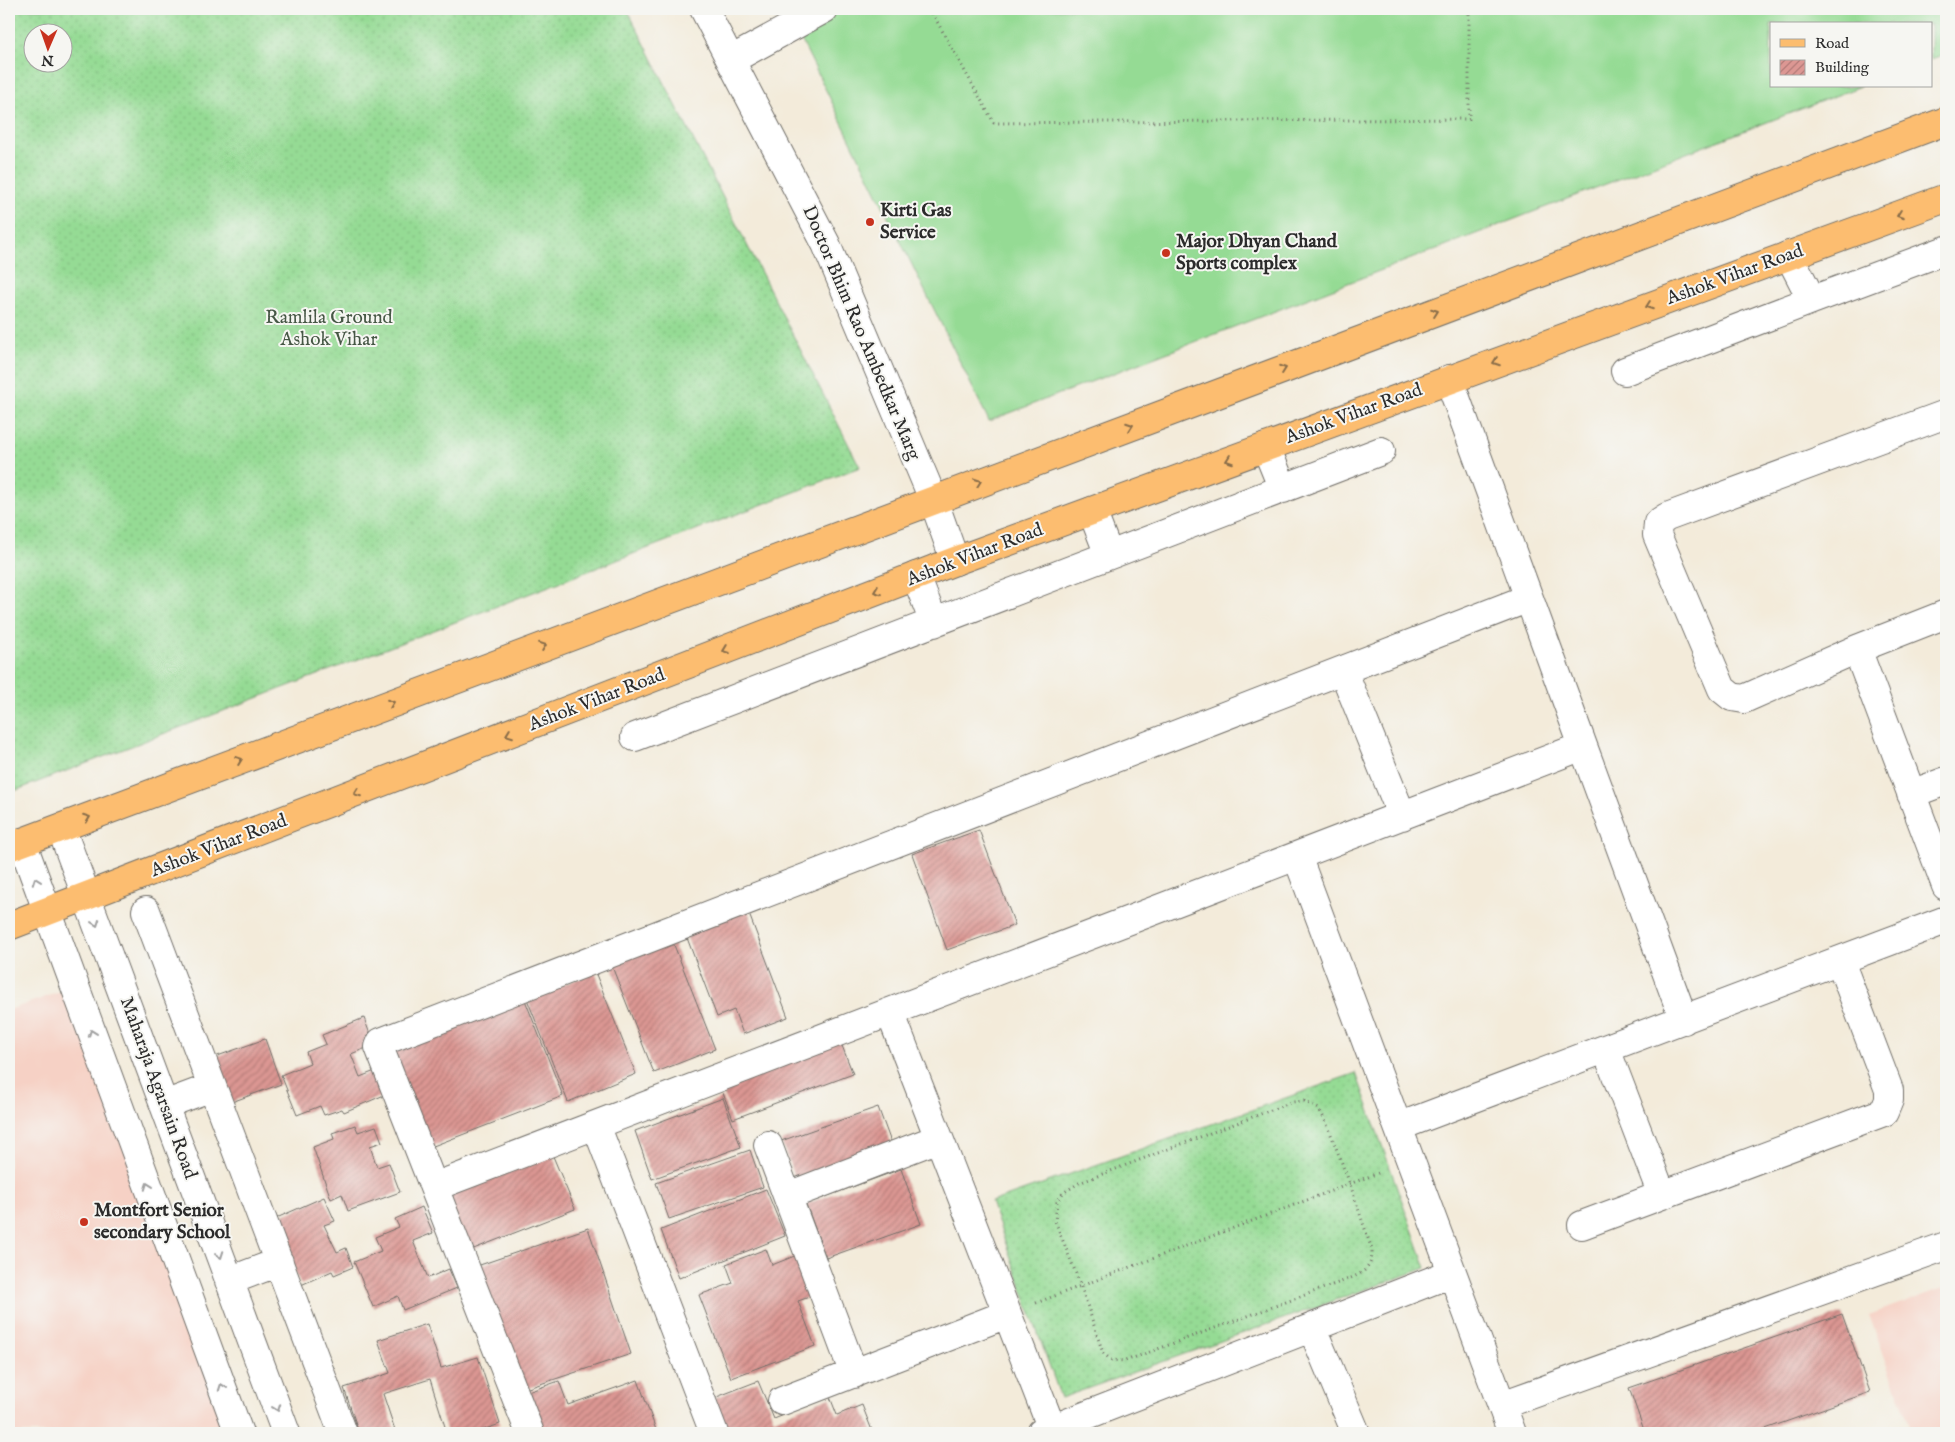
<svg xmlns="http://www.w3.org/2000/svg" width="1955" height="1442" viewBox="0 0 1955 1442" font-family="'IM FELL English',serif">
<style>
.built{fill:#f6d1c5}
.grass{fill:url(#grass-dots);stroke:#608360;fill-rule:evenodd}
.pitch{fill:#95db94;stroke:#608360}
.building{fill:url(#building-hatch)}
.lines{fill:none;stroke-linecap:round;stroke-linejoin:round}
.minor-casing{stroke:#716e68;stroke-width:30}
.major-casing{stroke:#716e68;stroke-width:30}
.path{stroke:#716e68;stroke-width:3;stroke-dasharray:1 4;stroke-linecap:butt}
.minor{stroke:#fff;stroke-width:28}
.major{stroke:#fcbd6f;stroke-width:28}
.oneway{stroke:#896d4a}
.oneway2{stroke:#a0a0a0}
.poi-dot{fill:#c8321e;stroke:#f6f6f2;stroke-width:2}
.labels{text-anchor:middle;dominant-baseline:central;stroke-width:4;stroke-linejoin:round;paint-order:stroke}
.poi-label{font-size:19px;font-weight:bold;fill:#2b2b2b;stroke:#f6f6f2;text-anchor:start}
.street-label{font-size:19px;fill:#2b2b2b;stroke:#f6f6f2}
.park-label{font-size:19px;fill:#465745;stroke:#f6f6f2}
</style>
<defs>
<pattern id="grass-dots" width="8" height="8" patternUnits="userSpaceOnUse" patternTransform="scale(1.25)"><rect width="8" height="8" fill="#95db94"/><path d="M2 2h.1M6 6h.1" fill="none" stroke="#81bc80" stroke-width="1.8" stroke-linecap="round"/></pattern>
<pattern id="building-hatch" width="6" height="6" patternUnits="userSpaceOnUse" patternTransform="scale(1.25)"><rect width="6" height="6" fill="#dc9793"/><path d="M-1 1l2-2M0 6l6-6M5 7l2-2" fill="none" stroke="#b37b78"/></pattern>
</defs>
<rect width="100%" height="100%" fill="#f6f6f2"/>
<filter id="ink" filterUnits="userSpaceOnUse"><feTurbulence type="fractalNoise" baseFrequency=".02" numOctaves="2"/><feDisplacementMap in="SourceGraphic" scale="10" xChannelSelector="R" yChannelSelector="G"/><feConvolveMatrix kernelMatrix="1 2 1 2 8 2 1 2 1" color-interpolation-filters="sRGB"/></filter>
<filter id="wash" filterUnits="userSpaceOnUse"><feTurbulence type="fractalNoise" baseFrequency=".0096" numOctaves="4" result="noise"/><feDisplacementMap in="SourceGraphic" scale="20" xChannelSelector="R" yChannelSelector="G"/><feGaussianBlur stdDeviation="1.12" result="paint"/><feColorMatrix in="noise" values="0 0 0 0 0 0 0 0 0 0 0 0 0 0 0 0 0 1.4 0 .05"/><feComposite in="paint" operator="in"/></filter>
<g filter="url(#wash)">
<rect width="100%" height="100%" fill="#f3ebda"/>
<path class="built" d="M74 987 238 1433H9V1010Z
M1946 1287V1433H1913L1869 1315Z"/>
<path class="grass" d="M9 9H627L860 467 9 793ZM32 32H62V62H32Z
M1356 1073 1426 1268 1061 1398 991 1202Z"/>
<path class="pitch" d="M786 9H1946V54L1931 59V24H1771V86H1861L989 421Z"/>
<g id="blocks">
<path class="building" d="M979 830 1015 925 947 950 912 854Z
M746 906 788 1017 743 1034 734 1010 717 1017 684 930Z
M672 940 715 1049 654 1073 611 964Z
M595 972 636 1074 568 1102 527 999Z
M523 995 563 1096 428 1148 389 1047Z
M364 1018 374 1045 351 1054 360 1077 380 1069 389 1093 344 1112 342 1109 324 1115 320 1106 297 1115 281 1075 310 1063 306 1052 326 1044 322 1035Z
M839 1038 853 1074 733 1119 719 1083Z
M265 1039 281 1084 229 1103 212 1058Z
M723 1098 741 1147 652 1179 635 1131Z
M878 1107 892 1145 795 1179 781 1141Z
M355 1125 358 1132 376 1126 382 1142 370 1146 377 1167 389 1163 400 1192 348 1211 342 1194 331 1199 313 1147 334 1139 332 1133Z
M550 1149 575 1209 466 1252 441 1191Z
M750 1150 763 1187 669 1219 656 1183Z
M901 1169 921 1224 826 1258 806 1204Z
M766 1189 785 1236 679 1278 661 1230Z
M324 1197 335 1221 324 1225 337 1252 346 1248 353 1267 334 1275 332 1271 301 1285 272 1220Z
M422 1207 433 1233 413 1241 428 1278 449 1269 457 1288 403 1310 398 1296 373 1307 354 1262 381 1251 375 1237 399 1227 395 1219Z
M588 1228 631 1354 516 1392 474 1267Z
M766 1249 772 1265 797 1255 812 1296 798 1301 815 1346 731 1378 699 1295 733 1283 726 1264Z
M1842 1314 1870 1392 1754 1433H1645L1629 1388Z
M427 1324 441 1368 478 1357 500 1424 474 1433H447L430 1379 383 1394 396 1433H359L344 1388 390 1373 378 1340Z
M638 1380 656 1430 647 1433H536L522 1394 559 1381 568 1405Z
M758 1381 774 1419 830 1397 837 1415 862 1405 873 1433H728L714 1398Z"/>
</g>
</g>
<g filter="url(#ink)">
<use href="#blocks" fill-opacity="0" stroke="#716e68" stroke-width="1"/>
<g class="lines">
<defs>
<path id="minor" d="M704 9 826 244 933 499 955 561
M731 60 824 9
M1789 255 1812 300 1946 250
M1625 371 1812 300
M1946 414 1667 517 1658 523 1657 535 1722 689 1732 697 1744 699 1857 649 1946 614
M1266 447 1283 489
M1092 511 1109 555
M916 576 934 623
M1857 649 1946 886
M1343 670 1402 816
M635 737 1381 451
M1583 746 1684 1020
M1911 794 1946 781
M61 828 286 1433
M22 842 239 1433
M1297 856 1512 1433
M146 911 343 1433
M890 1012 1052 1429
M1606 1049 1662 1195
M164 1105 212 1087
M596 1125 714 1433
M1398 1127 1946 920
M768 1145 854 1374
M434 1187 1583 746 1449 379
M788 1196 939 1138
M1582 1225 1884 1112 1889 1100V1090L1840 961
M229 1281 279 1262
M1312 1328 1356 1433
M782 1401 1007 1314
M1502 1405 1946 1246
M530 1433 379 1047 381 1042 1529 598
M1041 1433 1452 1273"/>
<path id="major" d="M9 847 1946 121
M9 926 955 561 1946 198"/>
</defs>
<use href="#minor" class="minor-casing"/>
<use href="#major" class="major-casing"/>
<path class="path" d="M930 9 994 123 1469 119V9
M1304 1101 1319 1109 1327 1124 1350 1184 1372 1250C1373 1269 1361 1274 1346 1280L1125 1361 1111 1360 1103 1353 1081 1286 1055 1221 1057 1202 1063 1193 1079 1183 1292 1102Z
M1036 1303 1381 1172"/>
<use href="#minor" class="minor"/>
<use href="#major" class="major"/>
</g>
<defs><path id="oneway-chevron" d="M-2-3.5L2.5 0L-2 3.5" fill="none" stroke-width="1.6" stroke-linecap="round" stroke-linejoin="round" transform="scale(1.25)"/></defs>
<g class="oneway">
<use href="#oneway-chevron" transform="translate(1900 215) rotate(160)"/>
<use href="#oneway-chevron" transform="translate(1649 306) rotate(160)"/>
<use href="#oneway-chevron" transform="translate(1435 312) rotate(-20)"/>
<use href="#oneway-chevron" transform="translate(1496 362) rotate(160)"/>
<use href="#oneway-chevron" transform="translate(1283 369) rotate(-20)"/>
<use href="#oneway-chevron" transform="translate(1130 426) rotate(-20)"/>
<use href="#oneway-chevron" transform="translate(1229 460) rotate(160)"/>
<use href="#oneway-chevron" transform="translate(978 482) rotate(-20)"/>
<use href="#oneway-chevron" transform="translate(877 591) rotate(159)"/>
<use href="#oneway-chevron" transform="translate(543 646) rotate(-21)"/>
<use href="#oneway-chevron" transform="translate(726 650) rotate(159)"/>
<use href="#oneway-chevron" transform="translate(391 703) rotate(-21)"/>
<use href="#oneway-chevron" transform="translate(509 734) rotate(159)"/>
<use href="#oneway-chevron" transform="translate(239 760) rotate(-21)"/>
<use href="#oneway-chevron" transform="translate(357 793) rotate(159)"/>
<use href="#oneway-chevron" transform="translate(87 818) rotate(-21)"/>
</g>
<g class="oneway2">
<use href="#oneway-chevron" transform="translate(36 881) rotate(-110)"/>
<use href="#oneway-chevron" transform="translate(96 923) rotate(70)"/>
<use href="#oneway-chevron" transform="translate(92 1033) rotate(-110)"/>
<use href="#oneway-chevron" transform="translate(148 1186) rotate(-110)"/>
<use href="#oneway-chevron" transform="translate(220 1255) rotate(70)"/>
<use href="#oneway-chevron" transform="translate(222 1387) rotate(-110)"/>
<use href="#oneway-chevron" transform="translate(277 1408) rotate(70)"/>
</g>
</g>
<g class="poi-dot">
<circle cx="870" cy="222" r="5"/>
<circle cx="1166" cy="253" r="5"/>
<circle cx="84" cy="1222" r="5"/>
</g>
<g class="labels">
<g class="poi-label">
<text x="880" y="211">Kirti Gas<tspan x="880" dy="22">Service</tspan></text>
<text x="1176" y="242">Major Dhyan Chand<tspan x="1176" dy="22">Sports complex</tspan></text>
<text x="94" y="1211">Montfort Senior<tspan x="94" dy="22">secondary School</tspan></text>
</g>
<g class="street-label">
<text transform="translate(1735 275) rotate(-20)">Ashok Vihar Road</text>
<text transform="translate(861 333) rotate(67)">Doctor Bhim Rao Ambedkar Marg</text>
<text transform="translate(1354 414) rotate(-20)">Ashok Vihar Road</text>
<text transform="translate(975 555) rotate(-21)">Ashok Vihar Road</text>
<text transform="translate(597 700) rotate(-21)">Ashok Vihar Road</text>
<text transform="translate(219 846) rotate(-21)">Ashok Vihar Road</text>
<text transform="translate(158 1088) rotate(70)">Maharaja Agarsain Road</text>
</g>
<g class="park-label">
<text x="329" y="318">Ramlila Ground<tspan x="329" dy="22">Ashok Vihar</tspan></text>
</g>
</g>
<rect width="1955" height="1442" fill="none" stroke="#f6f6f2" stroke-width="30"/>
<rect x="1770" y="22" width="162" height="65" fill="#f6f6f2" stroke="#a5a5a2"/>
<rect x="1780" y="39" width="25" height="8" fill="#fcbd6f" stroke="#a5a5a2"/>
<text x="1815" y="48" font-size="15" fill="#2b2b2b">Road</text>
<rect x="1780" y="60" width="25" height="15" fill="url(#building-hatch)" stroke="#a5a5a2"/>
<text x="1815" y="72" font-size="15" fill="#2b2b2b">Building</text>
<g transform="translate(48 48) rotate(182)"><circle r="24" fill="#f6f6f2" stroke="#a5a5a2"/>
<path d="M0-4L9 19L0 12L-9 19Z" fill="#c8321e"/>
<text y="-8" font-size="14" font-weight="bold" text-anchor="middle" fill="#2b2b2b">N</text>
</g>
</svg>
